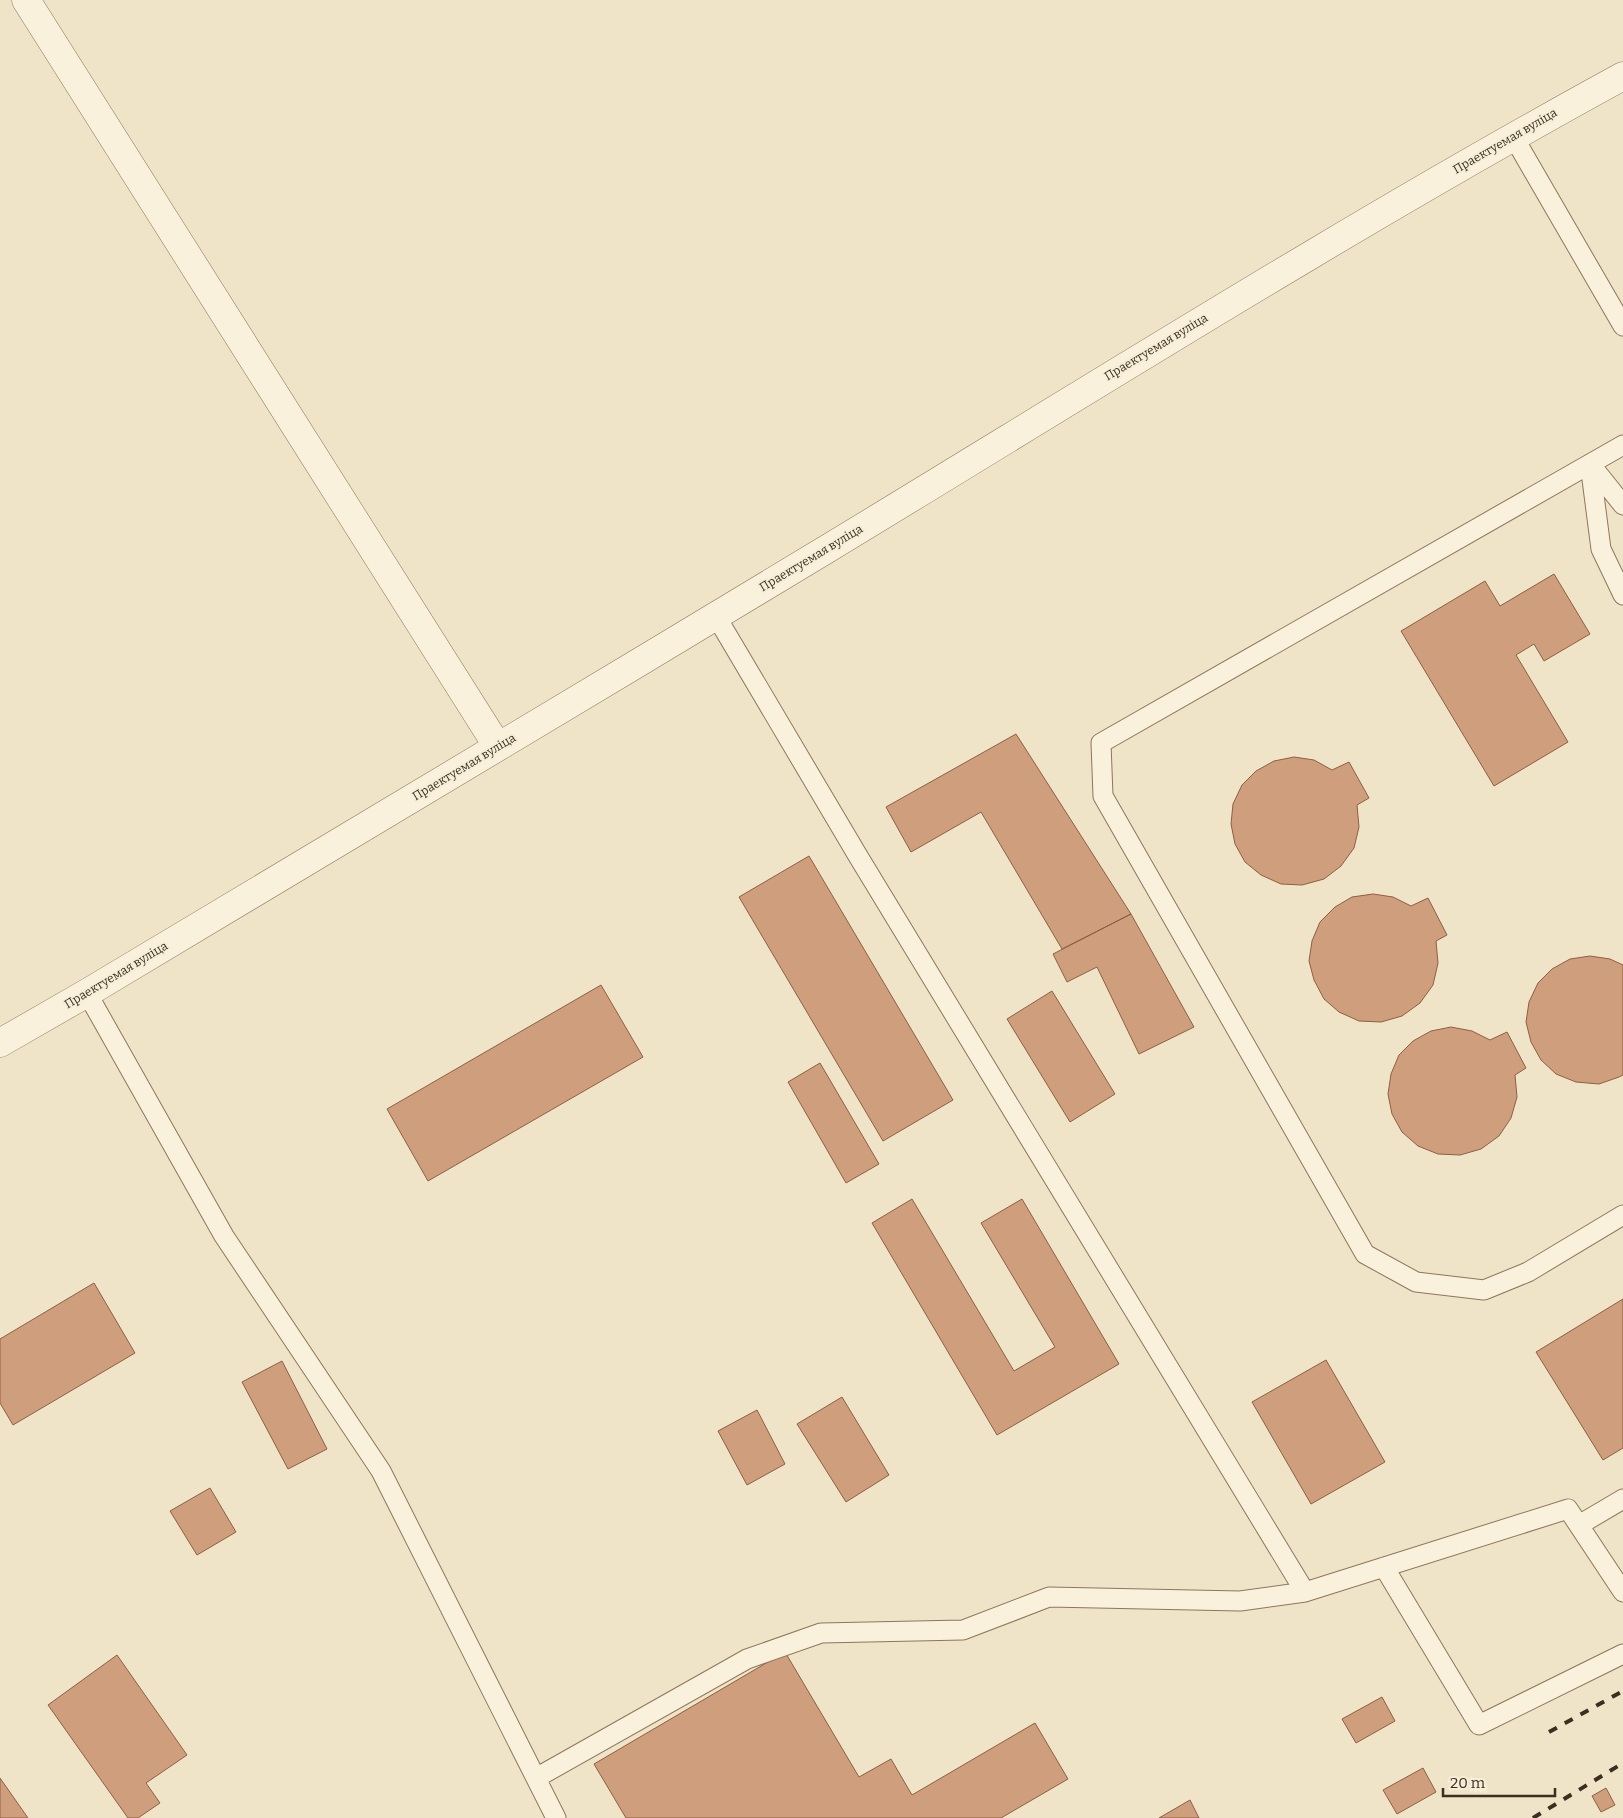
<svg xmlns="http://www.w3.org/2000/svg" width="1623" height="1818" viewBox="0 0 1623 1818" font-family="Bitter,serif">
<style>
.building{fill:#cf9f7d;stroke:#8d5f41}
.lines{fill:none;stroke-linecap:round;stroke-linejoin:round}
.lane-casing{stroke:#8d765c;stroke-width:21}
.street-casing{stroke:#8d765c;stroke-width:29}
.lane{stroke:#faf1dc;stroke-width:19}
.street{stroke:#faf1dc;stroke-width:28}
.rail{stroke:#3d2e20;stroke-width:4;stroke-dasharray:9 9;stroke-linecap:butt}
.labels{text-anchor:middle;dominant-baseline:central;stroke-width:4.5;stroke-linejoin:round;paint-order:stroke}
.street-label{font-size:12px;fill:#3d2e20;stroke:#f7eed8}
</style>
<rect width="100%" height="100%" fill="#f0e4c8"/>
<path class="building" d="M1554 574 1590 634 1544 661 1534 644 1516 655 1568 742 1494 786 1401 631 1485 581 1500 606Z
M1016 734 1131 914 1062 949 981 812 911 852 886 807Z
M1294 757 1314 760 1332 770 1349 762 1369 798 1357 805 1359 827 1354 848 1341 866 1324 879 1302 885 1281 884 1261 875 1245 862 1235 844 1231 824 1233 804 1242 785 1256 771 1274 761Z
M809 856 953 1100 883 1141 739 897Z
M1373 894 1393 897 1411 906 1428 898 1447 935 1436 941 1438 963 1433 985 1420 1003 1402 1016 1381 1022 1359 1021 1339 1012 1324 999 1314 980 1309 961 1312 941 1320 922 1335 907 1352 897Z
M1131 914 1194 1027 1139 1054 1097 967 1067 982 1053 954Z
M1590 956 1610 959 1623 965V1075L1619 1077 1599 1084 1576 1082 1556 1074 1541 1060 1531 1042 1526 1022 1529 1002 1538 983 1552 969 1570 959Z
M601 985 643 1057 428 1181 387 1109Z
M1052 991 1115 1094 1070 1122 1007 1019Z
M1451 1027 1472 1031 1490 1040 1507 1032 1526 1068 1515 1075 1517 1097 1511 1118 1499 1136 1481 1149 1460 1155 1438 1154 1418 1146 1402 1132 1392 1114 1388 1094 1391 1074 1399 1055 1413 1041 1431 1031Z
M820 1063 879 1164 846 1183 788 1082Z
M912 1199 1014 1371 1055 1347 981 1223 1022 1199 1119 1364 997 1435 872 1223Z
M94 1283 135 1353 13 1425 0 1403V1339Z
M1623 1299V1448L1603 1460 1536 1352Z
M1326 1360 1385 1462 1311 1504 1252 1402Z
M282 1361 327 1449 288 1469 242 1382Z
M842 1397 889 1475 846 1502 797 1424Z
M757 1410 785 1464 747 1485 718 1431Z
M210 1488 236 1532 197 1555 170 1511Z
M785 1652 859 1777 891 1759 912 1795 1035 1723 1068 1779 1001 1818H626L594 1764Z
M117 1655 187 1755 146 1783 160 1803 138 1818H128L48 1705Z
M1382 1697 1395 1721 1356 1743 1342 1719Z
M1423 1768 1436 1792 1397 1814 1383 1790Z
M0 1778 28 1818H0Z
M1606 1788 1615 1805 1601 1812 1592 1796Z
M1190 1800 1199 1818H1159Z"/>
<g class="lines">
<defs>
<path id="lane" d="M1513 136 1623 326
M1623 445 1101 743 1103 796 1365 1254 1416 1282 1484 1290 1528 1272 1623 1215
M1590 464 1601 549 1623 595
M1591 465 1623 505
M87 993 224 1236 381 1471 556 1818
M1579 1525 1623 1499
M1384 1567 1479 1725 1623 1654
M1305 1592 1568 1509 1623 1592
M536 1778 747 1659 821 1633 963 1630 1049 1597 1240 1601 1305 1592 858 856 716 616"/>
<path id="street" d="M26 0 498 747
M0 1043 87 993C334 845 581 698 827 549 1091 389 1352 224 1623 76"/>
</defs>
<use href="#lane" class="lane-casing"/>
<use href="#street" class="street-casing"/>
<use href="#lane" class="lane"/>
<use href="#street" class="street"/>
<path class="rail" d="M1549 1732 1623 1691
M1533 1818 1623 1763"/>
</g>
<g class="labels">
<g class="street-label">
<text transform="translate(1505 141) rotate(-30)">Праектуемая вуліца</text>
<text transform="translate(1156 347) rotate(-31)">Праектуемая вуліца</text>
<text transform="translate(811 558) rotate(-31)">Праектуемая вуліца</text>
<text transform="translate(464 767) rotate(-31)">Праектуемая вуліца</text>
<text transform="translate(116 975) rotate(-31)">Праектуемая вуліца</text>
</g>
</g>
<path d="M1443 1788v8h112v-8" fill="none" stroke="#3d2e20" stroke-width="2.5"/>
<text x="1450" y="1788" font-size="15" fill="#3d2e20" stroke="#f7eed8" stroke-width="4" paint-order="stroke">20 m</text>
</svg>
